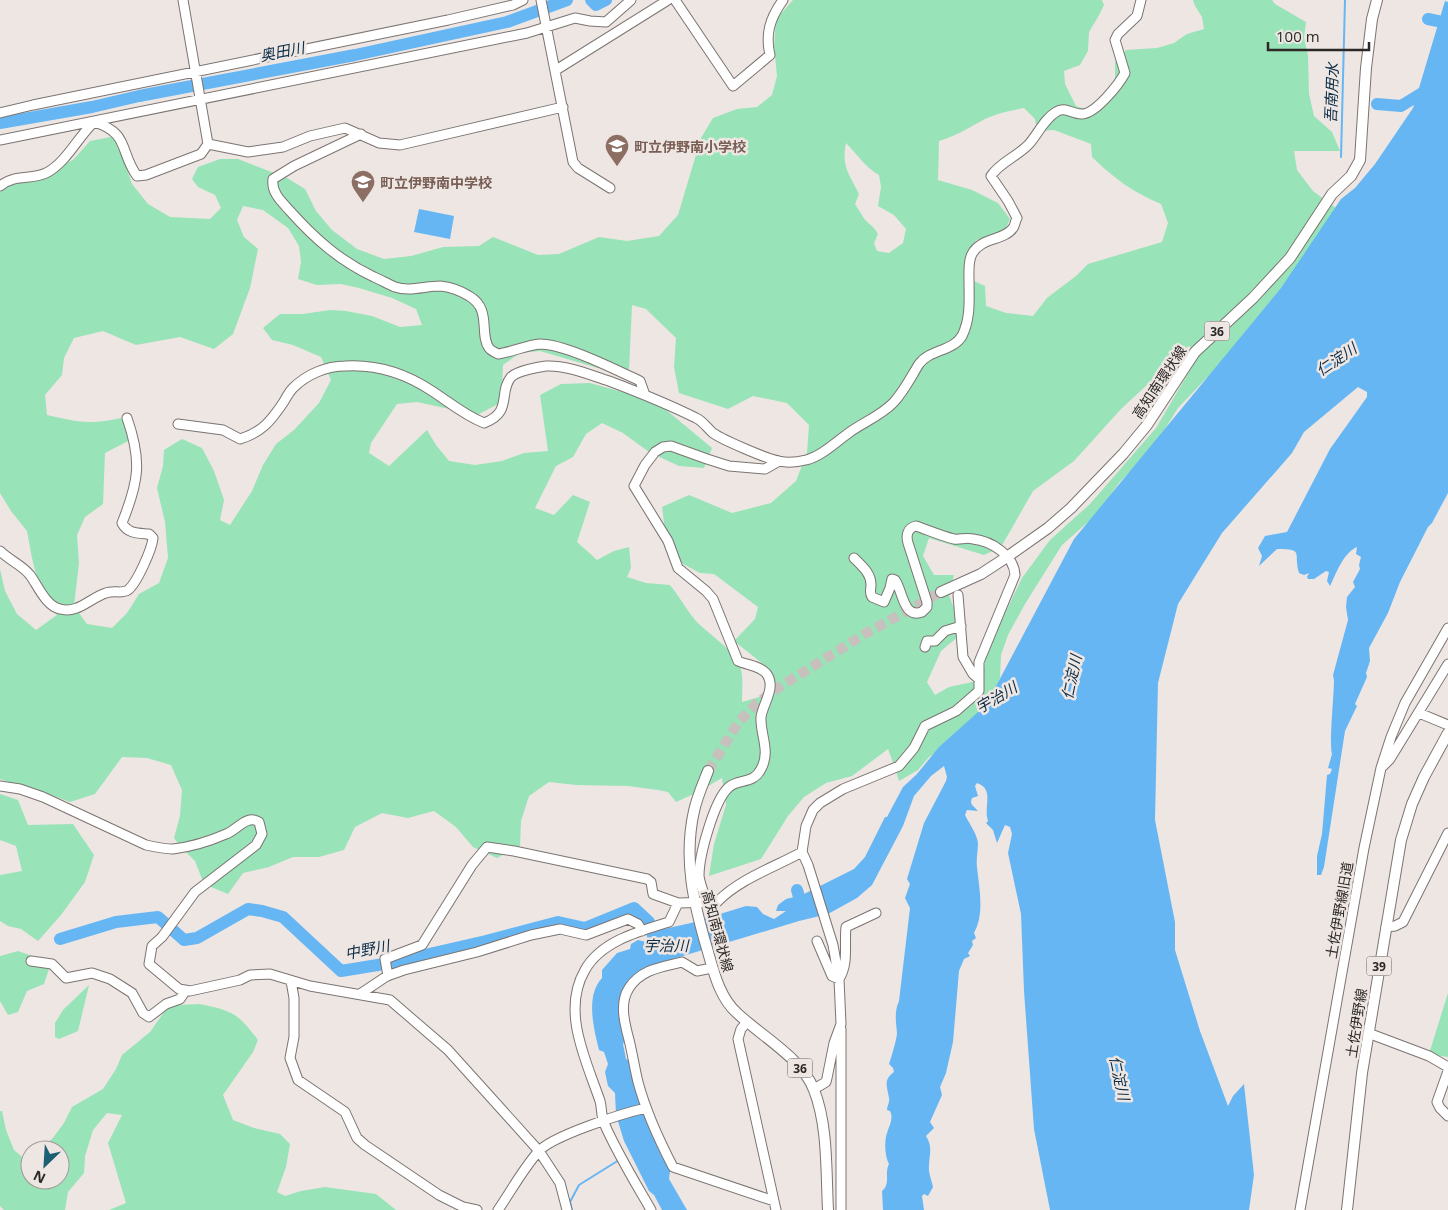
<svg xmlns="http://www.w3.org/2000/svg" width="1448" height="1210" viewBox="0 0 1448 1210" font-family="'Open Sans','Noto Sans JP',sans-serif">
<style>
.green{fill:#98e3b8;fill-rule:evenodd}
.water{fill:#67b6f4}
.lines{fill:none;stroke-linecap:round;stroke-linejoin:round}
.stream{stroke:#67b6f4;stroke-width:2}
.river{stroke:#67b6f4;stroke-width:12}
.major-tunnel{stroke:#c7c0bd;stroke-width:10;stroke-dasharray:10 5;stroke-linecap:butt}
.minor-casing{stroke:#7b7471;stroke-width:11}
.major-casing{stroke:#7b7471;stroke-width:12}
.minor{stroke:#fff;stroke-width:9}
.major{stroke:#fff;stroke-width:10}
.labels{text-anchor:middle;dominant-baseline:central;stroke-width:5;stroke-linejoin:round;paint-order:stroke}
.shield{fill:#eee6e3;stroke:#66615f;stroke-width:1}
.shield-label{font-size:12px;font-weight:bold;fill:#2b2826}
.education-label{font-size:14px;font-weight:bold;fill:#785e54;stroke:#eee6e3;text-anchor:start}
.street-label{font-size:14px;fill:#2b2826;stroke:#eee6e3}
.water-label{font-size:15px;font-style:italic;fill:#0b2d46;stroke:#eee6e3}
</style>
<rect width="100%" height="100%" fill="#eee6e3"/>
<path class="green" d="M793 0H1102L1104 5 1098 17 1089 32 1088 51 1080 65 1064 71 1065 84 1076 106 1089 110 1115 87V62L1126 50 1157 48 1174 43 1187 34 1204 29 1202 17 1195 6 1193 0H1272L1275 4 1306 22 1304 38 1308 55 1309 94 1314 116 1332 132 1340 151H1294L1297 170 1313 191 1336 208 1328 231 1216 368 1178 408 1155 445 1119 483 1096 515 1062 545 1025 604 1008 635 1001 655 1000 678 992 699 982 716 945 746 929 757 918 770 899 781 895 768 888 749 852 776 826 783 804 797 788 816 761 859 709 876 714 844 726 805 722 778 698 792 676 802 668 792 658 790 628 786 576 785 549 782 529 796 521 821 520 846 497 858 473 847 456 827 434 811 408 818 382 813 355 827 344 850 319 857H293L269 867 243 873 228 894 204 884 195 861 181 847 174 838 180 816 182 790 171 765 147 758 122 757 95 794 70 802 46 793H34L15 784 0 779V569L5 591 17 614 36 630 57 615 41 594 32 558 27 531 11 511 0 493V192L24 174 49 170 73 160 90 141 116 136 132 184 148 204 170 217 210 219 221 208 215 195 198 187 192 179 198 167 220 159H238L287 178 305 189 316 211 332 230 357 249 384 259 411 256 443 247 479 246 493 237 538 255 559 254 599 237 627 241 659 236 678 215 701 138 713 118 737 109 757 107 772 95 777 76 774 46 776 19ZM1024 108 1035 119 1037 131 1054 130 1091 144 1092 157C1115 179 1131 191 1161 204L1168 223 1162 242 1088 264 1076 276 1047 298 1033 316 1006 313 986 306 985 286 972 280 964 273 967 254 976 240 1002 236 1010 219 998 203 972 190 938 180 939 141C956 136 970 127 985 119 998 113 1010 111 1024 108ZM846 143C857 154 865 167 879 175L881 187 878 206 894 215 906 229 903 243 889 253 877 251 874 243 878 234 874 228 865 220 855 204 859 194C849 174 841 165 846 143ZM243 206 263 210 288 228 299 246 301 262 298 279 317 285 341 284 359 288 392 298 416 309 422 325 400 327 372 316 346 311 330 310 303 314H280L263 328 272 340 293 345 321 357 331 380 319 403 294 430 276 444 263 465 252 491 230 525 220 520 224 500 214 471 202 448 182 439 164 450 163 466 157 488 165 522 168 558 159 583 139 594 127 613 112 628 87 624 74 606 79 563 77 535 85 517 103 504 105 453 132 439 121 418C90 425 77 422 47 415L45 395 62 375 64 358 74 338 103 331 136 345 180 337 214 349 233 334 250 288 258 249 244 237 237 220ZM632 305 646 309 676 338 674 367 679 393 728 409 753 396 787 403 809 425 807 453 796 481 771 503 732 513 689 495 662 507 665 531 672 558 700 573 714 574 758 607 755 619 734 641 768 668 763 696 742 702C742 690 744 674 739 663 734 651 705 631 695 620 686 609 679 596 670 585L646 583 627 577 631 568 629 547 614 551 597 560 577 542 590 502 573 495 554 515 535 508 556 466 573 457 586 434 602 423 623 433 649 452 679 466 704 468 712 448 665 409 633 395 590 383 561 384 540 395 548 451 524 453 502 461 475 465 449 461 436 445 427 430 389 466 369 453 371 443 397 404 417 402 477 415 506 400 502 385 503 365 520 353 540 351 598 368 629 370ZM1189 346 1199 355 1156 428 1090 504 1050 540 1022 578 987 651 982 680 949 687 935 695 927 682 941 651 960 635 958 619 949 595 954 575H934L923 556 929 538 984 555 1001 547 1033 491 1074 461 1121 409Z
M0 794 18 800 28 825 73 824 94 855 85 882 61 915 38 941 21 929 8 926 0 921V875L22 871 16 846 0 840Z
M18 951 38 958 49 969 44 984 27 991 18 1012 8 1015 0 1001V956Z
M89 985 78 1031 59 1039 55 1037V1023L63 1010Z
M1448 993V1057L1429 1054Z
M199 1004C231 1010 238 1013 258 1040L253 1052 223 1095 233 1120 254 1128 280 1134 290 1144 286 1167 277 1192 285 1196 301 1191 325 1187 376 1194 396 1210H109L126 1203 108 1143 122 1115 107 1113 93 1130 85 1156 84 1173 68 1192 65 1210H4L0 1206V1111H2L6 1130 14 1150 27 1161 30 1157V1180H60V1150H39L52 1139 64 1123 72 1107 103 1089 116 1069 122 1055 150 1032 167 1008 178 1005Z"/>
<path class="water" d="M1445 1 1448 2V493L1432 523 1428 527 1400 582 1388 613 1369 648 1370 661 1366 673 1367 677 1355 704 1357 706 1345 731 1324 867 1321 875H1317V856L1322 834 1327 775 1330 774 1332 769 1328 768 1332 754C1329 746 1334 694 1334 681L1333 675 1348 620 1346 607 1347 597 1355 587 1353 582 1360 569 1359 565 1361 557 1356 554 1357 547C1343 553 1336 574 1330 586L1327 581 1329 572 1326 571 1314 579H1308L1307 577 1309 573 1304 575 1299 573C1293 553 1305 549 1277 549L1259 566 1262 556 1258 548 1265 536 1287 532 1330 449 1367 397V392L1358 387 1304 432 1292 453 1222 533 1178 604 1158 683 1155 820 1175 922V950L1200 1031 1228 1106 1233 1096 1244 1084 1254 1175 1249 1210H1050L1034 1129 1024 991 1021 914 1008 853 1012 834 1010 827 1005 825 997 843 993 830 986 823 988 821C983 807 995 789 977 783L975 786 978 796 972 798C969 805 974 806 978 811L967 810 965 815C969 823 977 834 978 843 978 851 976 859 977 867 979 888 985 913 974 933L976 938 972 941 973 945 968 953 970 956 964 959 959 971 953 1042 946 1073 940 1087 942 1095 930 1122 934 1128 926 1136C934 1148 928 1158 929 1171 930 1177 932 1182 933 1187L928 1196 924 1194 922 1196 924 1210H883L882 1191C891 1184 884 1173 889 1164 885 1157 884 1141 887 1133 889 1126 894 1119 890 1111L887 1110C887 1105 890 1103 889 1098 887 1086 883 1080 894 1072L893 1068 889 1064C891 1059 897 1038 897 1033 896 1022 894 1012 899 1001L910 908 905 898 910 884 907 879 924 823 946 781 947 777 944 766 931 776 914 796 903 826 872 885 857 898 828 914 799 921 653 965C633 974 615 992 619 1016 620 1024 623 1032 626 1039L623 1044 626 1059 633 1062 630 1069 633 1071 651 1129 661 1155 670 1171 669 1179 687 1210H662L654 1195 649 1191 624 1141 616 1115 615 1093 608 1086 605 1072 608 1064 604 1052 599 1050C594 1029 585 996 602 978V970L617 953 630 949 631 944 638 940 646 942 650 940V932L691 923 746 906 757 907 763 914 774 919 786 911H776L778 905 786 899 802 895 854 869 865 857 885 817H887L903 787 917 774 939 747 986 705 1074 539 1281 288 1341 199 1355 188 1375 164 1413 108Z
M419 209 454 216 450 239 414 232Z"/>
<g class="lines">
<path class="stream" d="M1341 157 1345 0
M572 1210 570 1202 579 1185 619 1160"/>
<path class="river" d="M591 0 596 5 606 0
M1428 19 1448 23
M1377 104 1401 106 1427 90 1448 102
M0 123 92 107 139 96 355 55 507 22 567 0
M797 890 802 907
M60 939 116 922 158 917 184 940 197 938 248 909 262 911 283 917 341 971 390 963 486 941 558 922 585 928 634 908 649 922 654 939"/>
<path class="major-tunnel" d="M708 771 738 723 756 704 781 686 863 635 941 592"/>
<defs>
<path id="minor" d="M541 0 573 162 578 168 610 188
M675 0 733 86 770 55C765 34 770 18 783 0
M556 70 668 0
M0 113 33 105 448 20 513 5 523 0
M94 122C130 133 119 151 137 176L146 175 201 154 208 144 183 0
M361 134 294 166 273 179C271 193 282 202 290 211 315 239 340 261 374 277 381 280 388 284 395 287 410 292 425 286 440 286 450 287 461 291 469 296 492 309 479 334 489 348 491 351 495 352 498 354 512 352 527 345 540 344 565 344 616 370 640 381L645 395
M0 140 527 33 575 18 590 21 606 22 631 0
M208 144 248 152 283 147 310 136 345 128 379 143 400 145 563 107
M0 186C16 173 32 181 48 172 67 161 78 137 94 122
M178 424 223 430 240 439C262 432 270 422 283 403 286 398 289 392 293 388 307 374 327 366 345 366 377 364 405 373 432 391 449 402 464 415 484 423 513 412 498 393 511 377 517 371 538 367 546 366 567 365 590 375 609 381 638 392 668 404 696 418 703 421 707 428 713 433 723 440 767 459 779 461 787 463 798 462 806 460 822 456 837 441 850 432 864 422 882 415 894 402 904 391 911 377 919 364 930 349 952 352 962 336 971 318 969 299 969 280 969 272 968 261 972 254 981 237 1004 241 1013 228 1015 226 1015 221 1017 218L1008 201 991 176C999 163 1018 156 1029 144 1038 134 1044 119 1056 112 1065 106 1072 114 1081 114 1095 115 1119 84 1125 73L1115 40 1118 34 1137 16 1141 0
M0 551C9 560 22 565 30 575 38 586 46 606 60 609 78 614 90 598 106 593 113 590 122 594 128 590 137 583 152 549 153 538L149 534C138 533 128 534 122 523 139 481 142 461 127 418
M958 595 963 657 973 674 979 679
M925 647 927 641H935L945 631 961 626
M1419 713 1448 725
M1383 766 1390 759 1448 664
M0 786 20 789 43 797 146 845C155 847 164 849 173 849 190 847 210 841 226 834 237 830 247 814 259 822L262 834 256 845 195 892 162 937 152 946 149 964 179 989 190 991 240 980 250 975 270 974 310 986 390 1000 448 1050 539 1151 560 1183 567 1210
M707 902C704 894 700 884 699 876 699 856 714 800 729 787 739 778 753 785 761 769 771 751 760 735 761 717 763 703 777 687 766 673 760 666 747 665 738 661L713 599 706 591 678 568 668 541 634 486 645 465 655 452 663 447 671 446 707 459 729 466 765 469 779 461
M1386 927 1395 926 1403 922 1448 833
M817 941 832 976 839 979C849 963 844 945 846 927L876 913
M31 961 52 964 66 978 92 973 110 979 132 993 143 1013 149 1017 166 1004 180 999 186 990
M712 968 697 971 682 962C662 967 641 969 629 988 618 1005 626 1027 630 1044 633 1057 635 1070 638 1082 646 1112 659 1140 673 1167L774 1201
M388 976 385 959 422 945 472 865 487 847 514 851 647 879 651 882 653 894 678 903 717 902C741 878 773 868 802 852
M291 981 294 998V1037L290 1058 298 1080 345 1112 357 1138 365 1145 439 1195 463 1207 477 1210
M360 994 387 976 404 970 477 952 531 935 560 929 586 935 628 919 638 924 642 931
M747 1022 741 1029 738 1039 776 1210
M841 1029V1210
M1368 1033 1429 1056 1448 1067
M1448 1071 1437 1102 1440 1108 1448 1116
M814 1089 826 1082 827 1078 834 1043 841 1024 839 979 833 945 808 865 802 852 806 826 813 810 820 803 843 789 899 766 914 748 925 726 956 711 979 691V662L1015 575C1014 555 991 541 973 539 967 537 960 540 954 539 941 536 928 530 916 526 907 528 906 536 908 543L927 602V607L922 612C903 619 903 591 895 580L892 579 890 588 884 602 872 597C869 592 871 590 871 585 871 573 862 566 854 558
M498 1210C511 1191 523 1169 538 1152 551 1136 624 1113 646 1108
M651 1210C635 1182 617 1153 604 1123 601 1116 602 1108 600 1101 586 1060 561 1011 585 970 601 941 640 931 669 922L678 903
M1300 1210 1364 848 1381 768 1391 737 1405 703 1448 628"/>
<path id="major" d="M941 592 981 574 1007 557 1048 528 1071 508 1123 454 1147 425 1195 352 1253 298 1290 258 1332 194 1351 176 1360 160 1366 68 1372 19 1377 0
M708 771C703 784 697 797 694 811 683 860 694 905 708 952 714 973 720 998 737 1013 761 1036 802 1058 814 1090 828 1125 826 1172 828 1210
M1347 1210 1362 1073 1401 840 1412 804 1424 777 1448 733"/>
</defs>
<use href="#minor" class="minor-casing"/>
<use href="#major" class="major-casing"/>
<use href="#minor" class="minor"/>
<use href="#major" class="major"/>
</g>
<defs>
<symbol id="school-pin" viewBox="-11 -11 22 30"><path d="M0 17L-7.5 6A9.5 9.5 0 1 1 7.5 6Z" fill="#8d6e63" stroke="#eee6e3"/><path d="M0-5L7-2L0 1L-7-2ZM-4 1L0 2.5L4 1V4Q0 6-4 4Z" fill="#fff"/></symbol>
</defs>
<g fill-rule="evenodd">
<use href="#school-pin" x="603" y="132" width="28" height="38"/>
<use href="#school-pin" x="349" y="168" width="28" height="38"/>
</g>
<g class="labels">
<g class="shield">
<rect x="1204.5" y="321.5" width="25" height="19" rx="4"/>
<rect x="1366.5" y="956.5" width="25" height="19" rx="4"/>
<rect x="787.5" y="1058.5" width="25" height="19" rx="4"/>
</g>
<g class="shield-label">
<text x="1217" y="331">36</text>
<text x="1379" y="966">39</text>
<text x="800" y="1068">36</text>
</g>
<g class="education-label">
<text x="634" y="146">町立伊野南小学校</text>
<text x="380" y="182">町立伊野南中学校</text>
</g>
<g class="street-label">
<text transform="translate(1159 382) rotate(-56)">高知南環状線</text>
<text transform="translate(1339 910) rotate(-80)">土佐伊野線旧道</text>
<text transform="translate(718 931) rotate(75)">高知南環状線</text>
<text transform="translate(1356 1023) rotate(-81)">土佐伊野線</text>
</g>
<g class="water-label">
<text transform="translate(282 51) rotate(-11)">奥田川</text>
<text transform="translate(1331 93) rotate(-88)">吾南用水</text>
<text transform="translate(1336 359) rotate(-34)">仁淀川</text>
<text transform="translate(1071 677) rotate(-78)">仁淀川</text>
<text transform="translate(996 697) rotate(-31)">宇治川</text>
<text x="666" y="945">宇治川</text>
<text transform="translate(367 949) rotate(-11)">中野川</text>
<text transform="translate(1120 1078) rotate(78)">仁淀川</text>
</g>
</g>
<g transform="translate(45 1165) rotate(205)"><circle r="24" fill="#eee6e3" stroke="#a09a97"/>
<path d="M0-4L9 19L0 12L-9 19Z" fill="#1c5e72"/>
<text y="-8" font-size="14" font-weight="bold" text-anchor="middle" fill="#2b2826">N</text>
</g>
<path d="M1268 42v8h101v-8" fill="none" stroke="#2b2826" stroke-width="2.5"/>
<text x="1276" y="42" font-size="15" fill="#2b2826" stroke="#eee6e3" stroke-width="4" paint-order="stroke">100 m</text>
</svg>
